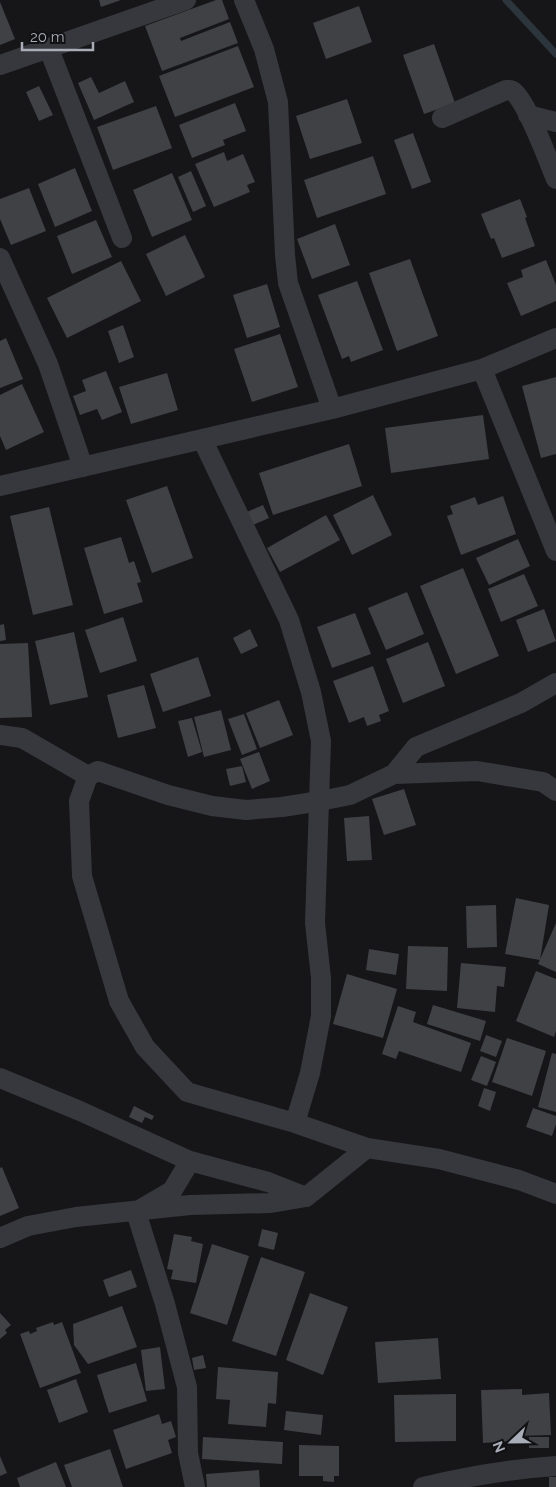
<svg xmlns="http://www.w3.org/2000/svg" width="556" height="1487" viewBox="0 0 556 1487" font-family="Raleway,sans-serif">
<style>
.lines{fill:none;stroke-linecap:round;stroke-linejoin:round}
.stream{stroke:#2c353c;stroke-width:7}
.building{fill:#404145}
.street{stroke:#37383d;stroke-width:20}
</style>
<rect width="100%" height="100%" fill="#161618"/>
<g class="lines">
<path class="stream" d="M506 0 556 54"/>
</g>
<path class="building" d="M99 0H121L101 7Z
M216 0H222L229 19 180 38 181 41 230 22 238 43 162 71 145 26Z
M0 2 15 39 0 45Z
M359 6 372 42 326 59 313 23Z
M434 44 455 103 424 114 403 55Z
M238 46 254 87 175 117 159 76Z
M91 77 99 93 125 81 134 102 94 120 78 83Z
M39 86 53 115 39 121 26 92Z
M347 99 362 143 310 159 296 116Z
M235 103 246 131 223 140 225 145 192 158 179 125Z
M156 106 172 148 113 170 97 127Z
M413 133 431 182 412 189 394 140Z
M224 152 227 161 243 154 255 182 247 185 250 192 214 207 195 164Z
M373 156 386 194 317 218 304 180Z
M75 168 92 211 55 227 38 184Z
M191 171 206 206 193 212 178 177Z
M172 173 192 220 152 237 133 190Z
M29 188 46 231 11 245 0 219V199Z
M520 199 527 217 525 218 535 246 502 258 494 238 491 239 481 214Z
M96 220 112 257 72 274 57 236Z
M335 224 350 265 312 279 297 239Z
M185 235 205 277 166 296 146 254Z
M410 259 438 336 397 351 369 273Z
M546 260 556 285V301L521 316 507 283 523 277 521 270Z
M121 261 141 301 67 338 47 298Z
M357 281 383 350 351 362 349 356 342 359 318 295Z
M267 284 280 327 247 338 233 295Z
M123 325 134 357 119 363 108 331Z
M280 334 298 387 252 402 234 349Z
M6 338 23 379 0 388V341Z
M106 371 122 412 102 420 97 409 80 415 73 396 86 391 82 380Z
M167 373 178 410 131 424 119 387Z
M556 377V454L541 458 522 386Z
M22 384 44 432 6 450 0 436V395Z
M483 415 489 459 391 473 385 428Z
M349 444 362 486 273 515 259 473Z
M167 486 193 558 152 573 126 500Z
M373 495 392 535 352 555 333 515Z
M503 496 516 534 461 555 447 516 453 514 450 506 475 497 478 505Z
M263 505 269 518 253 525 247 512Z
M49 507 73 605 33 615 10 516Z
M326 515 340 540 280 572 267 548Z
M121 537 129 563 134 561 141 582 137 583 143 602 104 614 84 548Z
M518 539 530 566 489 585 476 558Z
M463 568 499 656 456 674 420 586Z
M524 574 538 606 501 622 488 589Z
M407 592 424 634 386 650 368 608Z
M544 609 556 641 528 652 516 620Z
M355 613 371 654 332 668 317 627Z
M123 617 137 661 100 673 85 630Z
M4 624 6 640 0 641V625Z
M250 629 258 646 241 654 233 638Z
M74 632 88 697 50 705 35 641Z
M428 642 445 686 403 703 386 659Z
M28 643 32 717 0 718V644Z
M198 657 211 696 163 712 150 674Z
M373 666 389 711 379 715 381 721 367 726 364 717 349 723 333 681Z
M144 685 156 728 118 738 107 695Z
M279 700 293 735 260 748 246 713Z
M221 710 231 750 204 757 194 717Z
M244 714 257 749 242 755 228 719Z
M192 718 202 752 188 757 178 721Z
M259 752 270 781 252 789 240 759Z
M242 766 246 782 230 786 226 769Z
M404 789 416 825 384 835 372 799Z
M369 816 372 860 347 861 344 818Z
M516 898 549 905 540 960 505 954Z
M496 905 497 947 467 948 466 906Z
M556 923V972L538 964Z
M408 946 448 947 447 991 406 989Z
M369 949 399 954 396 975 366 970Z
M461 963 506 967 504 987 497 986 495 1012 457 1008Z
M536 971 556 979V1031L554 1037 516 1021Z
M347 974 397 989 383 1038 333 1024Z
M433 1005 486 1021 480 1041 427 1024Z
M398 1006 416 1012 413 1022 471 1043 461 1072 399 1051 396 1059 382 1054Z
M486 1035 502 1041 496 1057 480 1051Z
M507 1038 546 1051 532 1096 492 1082Z
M552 1053 556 1054V1112L538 1107Z
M481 1056 496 1062 487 1086 471 1080Z
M484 1088 496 1092 490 1111 478 1106Z
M134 1106 154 1116 152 1120 145 1117 142 1123 129 1117Z
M533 1108 556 1116V1124L552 1136 526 1127Z
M2 1167 19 1208 0 1216V1168Z
M262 1229 278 1233 274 1250 258 1246Z
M174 1234 192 1237 191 1241 203 1244 196 1283 171 1279 173 1270 167 1269Z
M212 1244 249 1256 227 1325 190 1313Z
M261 1257 305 1272 276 1356 232 1341Z
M131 1270 137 1287 109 1297 103 1280Z
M310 1293 348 1307 323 1375 286 1360Z
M122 1306 137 1347 88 1364 74 1345 73 1324Z
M0 1313 11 1325 5 1330 7 1333 0 1339Z
M53 1322 54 1325 62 1322 81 1373 40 1388 20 1334 29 1331 30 1334 37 1331 36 1328Z
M438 1338 441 1379 378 1383 375 1342Z
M160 1347 165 1389 146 1391 141 1350Z
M203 1355 206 1368 194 1370 192 1358Z
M136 1363 147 1401 109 1413 97 1375Z
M218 1367 278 1372 276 1404 268 1403 266 1427 228 1424 230 1400 216 1399Z
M76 1379 88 1412 59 1423 47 1390Z
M522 1389V1395L549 1393 551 1435 514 1436V1441L483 1443 481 1390Z
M456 1394V1441L395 1442 394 1395Z
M286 1411 323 1415 321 1435 284 1430Z
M159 1414 162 1424 171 1421 176 1437 168 1440 172 1453 126 1469 113 1430Z
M203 1437 283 1442 282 1464 202 1459Z
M529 1437H549V1448H529Z
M299 1445 339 1446V1476H334V1482L323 1481V1476H299Z
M110 1449 123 1487H72L64 1465Z
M0 1456 7 1473 0 1476Z
M56 1462 66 1487H20L17 1478Z
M259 1470 260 1487H207L206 1474Z
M549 1477H556V1487H549Z"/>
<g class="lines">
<path class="street" d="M244 0 264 49 278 102 285 255 288 283 332 409
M49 49 122 238
M0 65 186 0
M528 115 556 122
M442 118 506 90C510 90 511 89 514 92 529 106 547 158 556 179
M0 258 48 364 83 467
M482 369 556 551
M203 441 289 620 311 692 321 741 315 923 321 978V1016L310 1073 295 1123
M0 486 332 409 482 369 556 338
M556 683 521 703 416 747 394 774 350 795 320 801 282 807 246 810 212 806 168 795 98 771 88 776 79 801 82 876 119 1001 145 1047 187 1092 295 1123 367 1148 439 1159 519 1180 556 1194
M0 735 22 738 88 776
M394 774 477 771 543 782 556 791
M0 1078 80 1111 190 1161 268 1182 306 1197
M190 1161 172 1191 136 1212 165 1304 187 1387 188 1453 195 1487
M0 1238 28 1226 76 1217 190 1205 271 1203 306 1197 367 1148
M423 1487C469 1476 508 1469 556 1466"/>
</g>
<g transform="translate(511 1442) rotate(248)" stroke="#111113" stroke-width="4" paint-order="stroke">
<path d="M0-4L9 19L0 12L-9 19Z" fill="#a8adb8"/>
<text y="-8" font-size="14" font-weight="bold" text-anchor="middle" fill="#a8adb8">N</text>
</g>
<path d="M22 42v8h71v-8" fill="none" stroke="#a8adb8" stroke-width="2.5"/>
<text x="30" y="42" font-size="15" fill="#a8adb8" stroke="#111113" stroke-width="4" paint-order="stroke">20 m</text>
</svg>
